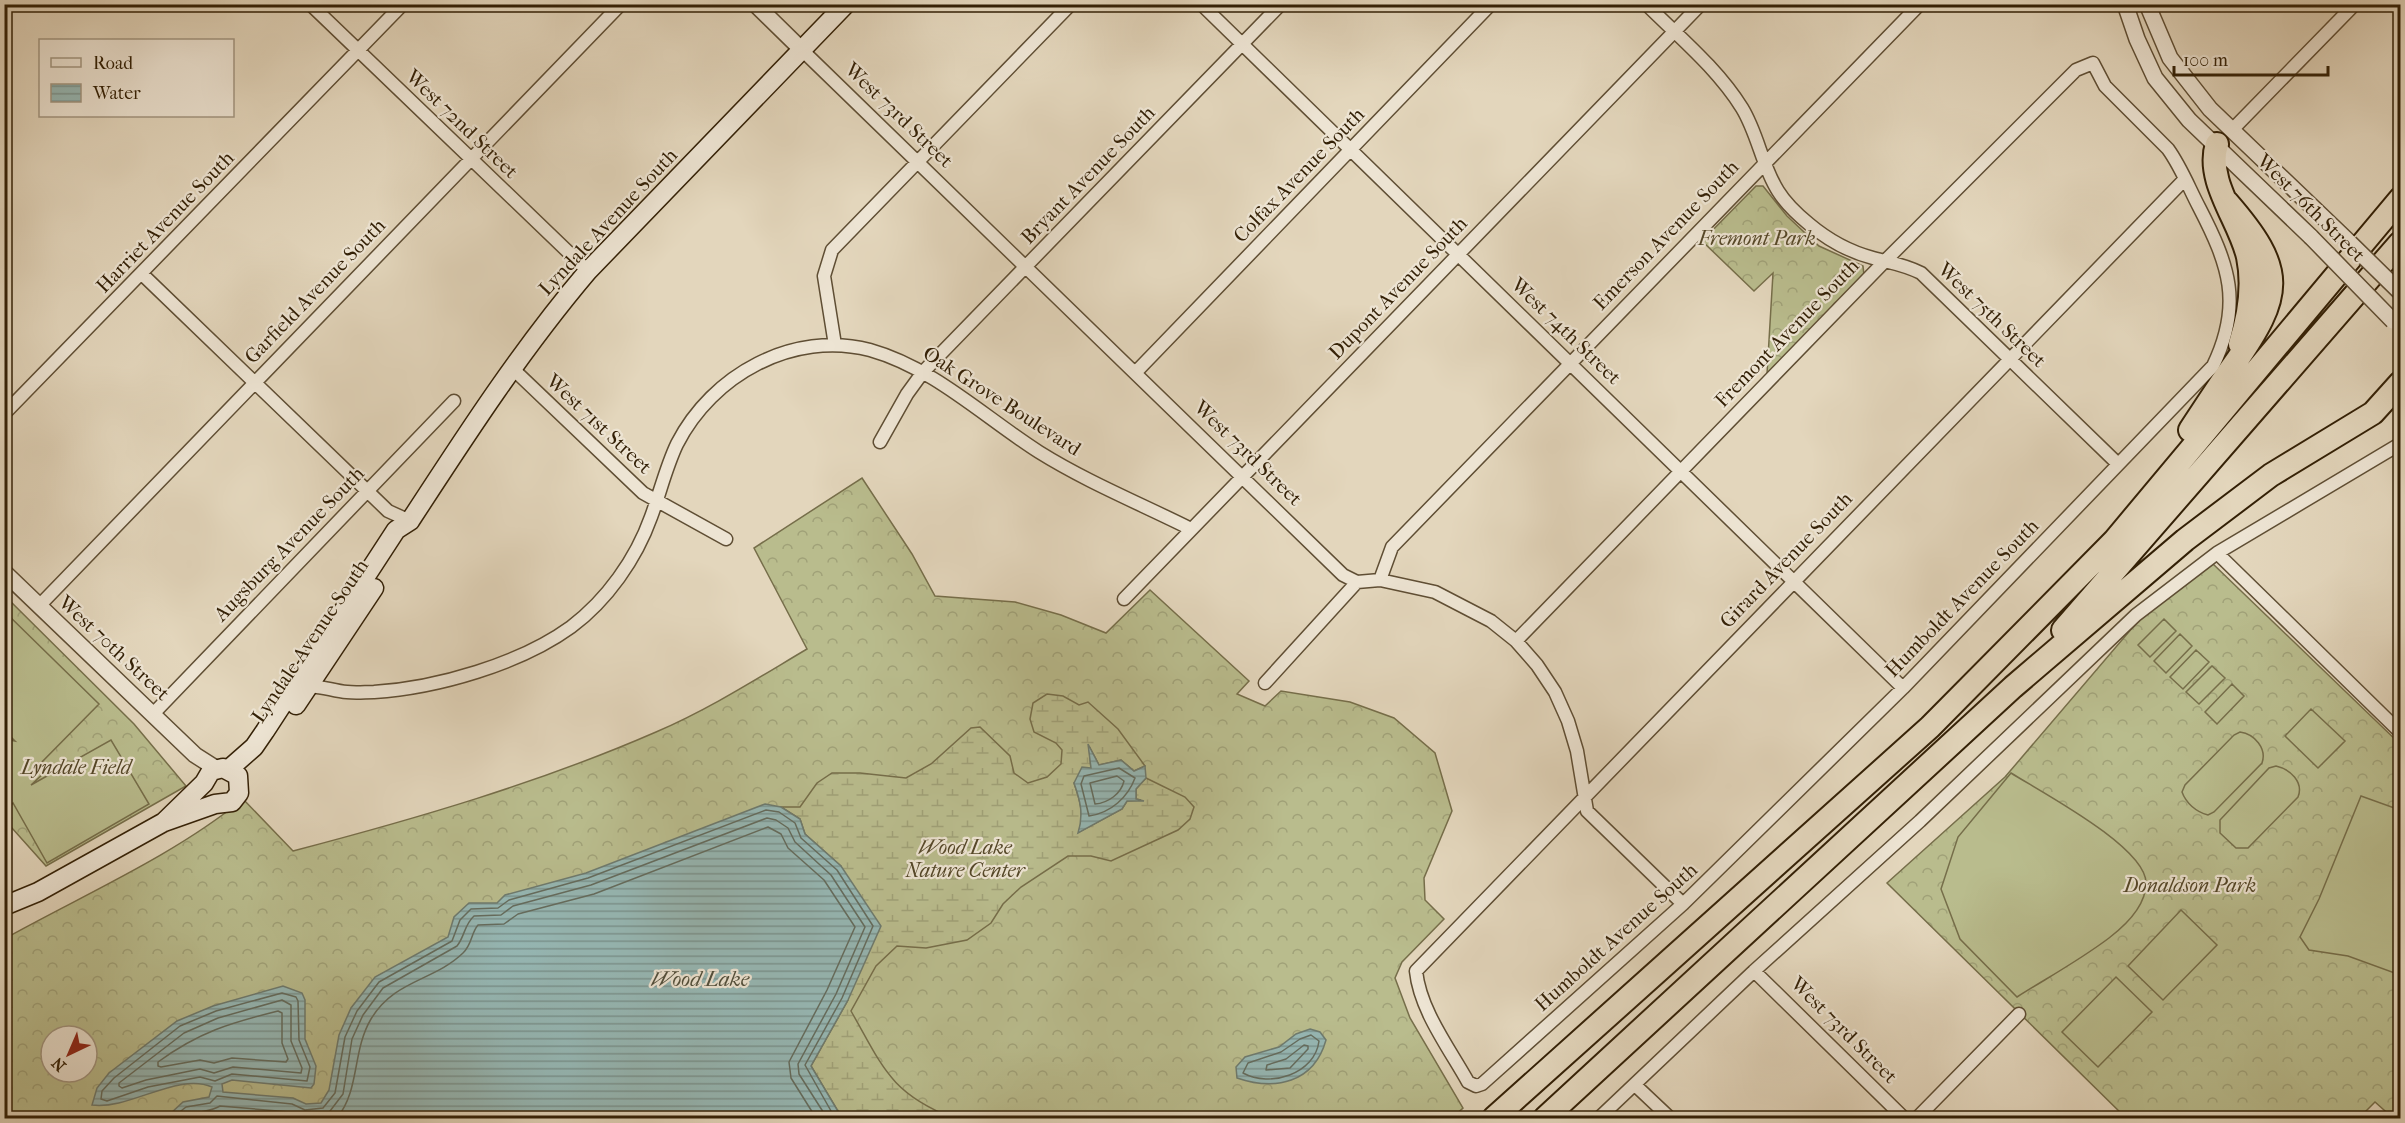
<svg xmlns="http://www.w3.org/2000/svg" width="2405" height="1123" viewBox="0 0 2405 1123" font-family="'IM FELL French Canon',serif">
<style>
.forest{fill:url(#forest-crowns);stroke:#766e4a;stroke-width:1.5;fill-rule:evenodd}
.wetland{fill:url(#wetland-marsh);stroke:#766e4a;stroke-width:1.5}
.garden{fill:#b9bc8d;stroke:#766e4a;stroke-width:1.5}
.water{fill:url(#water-rules);stroke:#6e7b6f;stroke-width:1.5}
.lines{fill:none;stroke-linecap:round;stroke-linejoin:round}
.shore{stroke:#646c5e;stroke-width:1.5}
.minor-casing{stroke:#5f4e34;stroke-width:15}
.tertiary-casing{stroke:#5f4e34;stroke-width:18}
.secondary-casing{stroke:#332006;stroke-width:21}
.motorway-casing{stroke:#332006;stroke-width:26}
.minor{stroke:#ede4d3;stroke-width:12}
.tertiary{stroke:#ede4d3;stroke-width:15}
.secondary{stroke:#ede4d3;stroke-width:18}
.motorway{stroke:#e3d6bc;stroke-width:22}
.tertiary-bridge-casing{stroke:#5f4e34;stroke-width:18;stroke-linecap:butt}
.tertiary-bridge{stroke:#ede4d3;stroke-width:15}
.labels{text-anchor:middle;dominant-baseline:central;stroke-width:4.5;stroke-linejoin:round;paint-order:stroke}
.street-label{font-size:20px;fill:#332006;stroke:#ede4d3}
.park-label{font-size:20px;font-style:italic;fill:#544728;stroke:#ede4d3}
.water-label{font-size:21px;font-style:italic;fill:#514e3b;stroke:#ede4d3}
</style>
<defs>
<pattern id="forest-crowns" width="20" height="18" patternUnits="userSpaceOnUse" patternTransform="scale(1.5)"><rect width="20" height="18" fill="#b9bc8d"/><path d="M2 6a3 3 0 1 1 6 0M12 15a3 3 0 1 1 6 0" fill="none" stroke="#a0a178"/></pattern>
<pattern id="wetland-marsh" width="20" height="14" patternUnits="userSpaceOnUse" patternTransform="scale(1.5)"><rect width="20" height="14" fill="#b9bc8d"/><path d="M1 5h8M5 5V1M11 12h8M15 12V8" fill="none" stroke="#a0a178"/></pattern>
<pattern id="water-rules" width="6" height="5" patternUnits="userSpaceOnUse" patternTransform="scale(1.5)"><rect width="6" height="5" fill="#96b8b5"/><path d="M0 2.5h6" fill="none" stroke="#7b9591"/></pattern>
</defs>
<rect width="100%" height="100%" fill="#e3d6bc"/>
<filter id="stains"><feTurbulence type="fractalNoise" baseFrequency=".00333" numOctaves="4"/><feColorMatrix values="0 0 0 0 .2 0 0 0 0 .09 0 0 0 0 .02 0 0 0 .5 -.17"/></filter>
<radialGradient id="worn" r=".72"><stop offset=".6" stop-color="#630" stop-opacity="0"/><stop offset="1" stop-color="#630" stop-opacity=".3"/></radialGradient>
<path class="forest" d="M1756 186H1763L1787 216 1819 246 1863 266 1864 276 1767 374 1773 273 1754 291 1702 241Z
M862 478 912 554 935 596 1015 602 1061 615 1106 633 1150 590 1249 681 1237 694 1265 706 1281 691 1350 702 1394 718 1435 753 1452 811 1424 878 1425 900 1444 919 1402 962 1395 978 1410 1018 1463 1108 1452 1118H5L4 939C83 895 175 855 243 799L293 851C415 819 539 783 656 732 708 710 758 678 807 649L754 548ZM51 1036H87V1072H51Z
M2213 564 2400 744V1118H2393L2375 1102 2359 1118H2126L1887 883 2005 777 2139 620Z
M4 595 134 724 186 786 46 866 12 828 5 829Z"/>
<path class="wetland" d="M1047 694 1063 696 1079 705 1088 702 1118 729 1145 766 1134 771 1121 760 1099 765 1089 746 1091 769 1074 783C1080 800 1084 814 1079 832L1122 809 1127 801 1141 800 1136 799V789L1146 778 1185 797 1194 807 1190 819 1178 830 1111 861 1091 856H1068L1021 887 1003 904 991 923 967 940 926 948 897 946 876 966 851 1011C883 1067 890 1093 953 1118H842L811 1066 848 1000 841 866 805 834 800 819 781 807H800L817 783 832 773H860L906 778 931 764 971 728 980 727 1010 756 1014 773 1028 783 1047 777 1061 764 1062 750 1056 743 1034 732 1030 719 1033 703Z"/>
<path class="garden" d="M5 612 99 704 41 763 45 772 31 785 111 740 149 804 47 863 13 803 5 811V739L15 741 5 731Z
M2164 619 2176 631 2150 657 2138 645Z
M2180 634 2192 646 2166 673 2154 661Z
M2196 650 2209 662 2183 689 2170 677Z
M2212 666 2225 678 2199 704 2186 692Z
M2232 684 2244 696 2217 724 2205 712Z
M2311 709 2345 741 2318 768 2285 736Z
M2240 732C2255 734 2267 749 2262 763L2214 812 2208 815C2196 812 2186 803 2182 792L2185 785 2234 735Z
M2276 766C2290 769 2304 782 2298 797L2248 848H2236L2220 833V820L2269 768Z
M2011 773C2041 792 2146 847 2146 883 2146 906 2126 925 2109 938 2080 960 2047 978 2017 997L1960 939 1941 889 1958 837Z
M2361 796 2400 810V975L2348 956 2309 950 2300 937 2319 899Z
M2181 910 2217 945 2163 1000 2128 966Z
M2116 977 2152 1012 2098 1067 2062 1032Z"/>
<path class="water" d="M1088 744 1099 765 1121 760 1134 771 1145 766 1146 778 1136 789V799L1144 801H1127L1122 809 1078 833C1084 814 1080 800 1074 783L1082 767 1091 768Z
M765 804 781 807 800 819 805 834 841 866 881 926 848 1000 811 1066 842 1118H136L171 1113 183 1102 209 1097 212 1087C177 1072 130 1110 92 1105L97 1088 109 1073 177 1021 213 1006 283 986 302 993 305 1000V1039L316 1066 314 1084 311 1088 232 1080 222 1084 223 1092 293 1098 306 1104 321 1103 329 1090 339 1035 351 1008 375 977 448 937 454 917 469 903H497L505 895 586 873Z
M1310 1029 1320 1032 1326 1040C1314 1083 1275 1091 1237 1078L1236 1067 1245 1057 1279 1047 1296 1034Z"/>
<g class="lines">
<path class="shore" d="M1119 768 1135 778C1128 797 1111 813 1089 816L1081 784 1084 776Z
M1117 776 1124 781C1121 794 1108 803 1095 804L1090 783Z
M282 993 296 997 298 1001 299 1040 310 1067 307 1081 232 1074 215 1081 200 1077 148 1087 107 1101 101 1099 102 1091 114 1078 180 1026 216 1011Z
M282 1000 291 1005V1041L302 1068 301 1073 233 1067 214 1073 200 1069 146 1080 122 1088 119 1086V1083L184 1033 218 1018Z
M278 1011 282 1013V1043L288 1059 286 1062 232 1058 214 1063 200 1060 161 1067 158 1066V1062C199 1032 230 1023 278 1011Z
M1311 1035 1319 1041C1315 1074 1270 1088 1243 1073L1248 1063 1281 1052 1300 1039Z
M1304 1045 1308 1046V1049L1290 1068 1266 1070 1267 1065 1286 1059Z
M172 1118 186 1107 210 1103 217 1096 292 1104 305 1110 323 1108 335 1093 345 1037 357 1011 379 982 452 941 460 920 471 909 498 908 509 900 588 878 766 810 779 812 795 823 801 838 837 870 873 926 842 998 805 1065 835 1118
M185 1118C194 1110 209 1113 220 1106L290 1112 304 1117 327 1115 343 1094 352 1039 363 1015 383 988 457 946C465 936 464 925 474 916L501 915 513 906 591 885 767 818 776 820 788 828 795 842 831 875 865 927 836 994 798 1064 799 1074 827 1118
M337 1118C360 1090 352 1051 371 1019 394 980 434 981 463 953 472 945 471 933 478 925L504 924 518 914 594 894 768 827 781 834 788 848 824 880 855 927 827 990 789 1062 791 1078 816 1118"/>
<defs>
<path id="minor" d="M310 4 588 271
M1201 4 1903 688
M1646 4C1679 37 1717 68 1742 108 1758 134 1762 166 1778 191 1786 204 1798 215 1809 224 1828 240 1850 252 1873 258 1891 263 1903 264 1921 273L2118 464
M802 50 1343 575 1357 582 1380 580 1435 592 1491 621 1516 641 1537 665 1555 692 1568 721 1577 751 1587 811 1683 904
M2232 130 2355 4
M142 274 388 511 410 521
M835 345 824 276 832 250 1071 4
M512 368 643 493 726 539
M1135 373 1491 4
M4 414 403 4
M880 442 907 394 923 372 1281 4
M2217 553 2400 732
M1380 580 1392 547 1920 4
M1124 599 1701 4
M39 606 621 4
M1516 641 1886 260 2076 70 2093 63 2105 86 2168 149C2181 167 2189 188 2199 207 2229 265 2243 304 2213 366L1903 688 1683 904 1482 1084 1476 1086 1468 1082C1449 1048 1420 1010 1416 971L2185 179
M1265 683 1357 582
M304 687C318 684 332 691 347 692 356 693 365 692 374 692 437 688 520 664 571 627 607 600 636 559 651 517 660 493 666 467 677 444 712 375 793 330 870 350 934 368 984 417 1039 452 1087 482 1141 504 1191 529
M153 714 454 401
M1754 971 1904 1118
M1635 1085 1670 1118
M1599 1118 1754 971 1920 821 2136 615 2217 553 2400 444
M1917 1118 2019 1014"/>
<path id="tertiary" d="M755 4 802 50
M2125 4 2137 39 2155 78 2189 120 2311 237
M2147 4 2170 58 2210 109 2350 243
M4 572 195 755 217 769"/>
<path id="secondary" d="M296 705 374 588
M229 769 254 747 265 731 396 530 410 521C466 435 521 350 588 271L846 4
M4 906 38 892 164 822 215 804 232 802 239 793 238 776 223 768 211 771 204 783 164 822"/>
<path id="motorway" d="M2217 144C2205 181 2240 221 2248 257 2254 286 2249 316 2240 344
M2190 430C2204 409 2218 387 2233 366 2283 294 2287 271 2227 202
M2063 630 2400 243
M1494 1118 1930 727 2114 541 2400 199
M1545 1118 2013 687 2185 540 2271 475 2373 413 2400 383"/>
</defs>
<use href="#minor" class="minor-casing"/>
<use href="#tertiary" class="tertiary-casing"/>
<use href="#secondary" class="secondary-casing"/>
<use href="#motorway" class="motorway-casing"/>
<use href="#minor" class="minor"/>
<use href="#tertiary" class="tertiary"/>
<use href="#secondary" class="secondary"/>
<use href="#motorway" class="motorway"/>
<defs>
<path id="tertiary-bridge" d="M2311 237 2393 321
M2350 243 2400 292"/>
</defs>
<use href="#tertiary-bridge" class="tertiary-bridge-casing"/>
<use href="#tertiary-bridge" class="tertiary-bridge"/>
</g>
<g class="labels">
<g class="street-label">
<text transform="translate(899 115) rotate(44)">West 73rd Street</text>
<text transform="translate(462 124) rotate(44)">West 72nd Street</text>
<text transform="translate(1088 175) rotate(-46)">Bryant Avenue South</text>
<text transform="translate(1299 175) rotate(-46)">Colfax Avenue South</text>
<text transform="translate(2311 208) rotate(45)">West 76th Street</text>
<text transform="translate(165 222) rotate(-46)">Harriet Avenue South</text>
<text transform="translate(608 222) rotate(-47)">Lyndale Avenue South</text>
<text transform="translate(1666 235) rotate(-46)">Emerson Avenue South</text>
<text transform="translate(1398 288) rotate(-46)">Dupont Avenue South</text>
<text transform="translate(315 291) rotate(-46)">Garfield Avenue South</text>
<text transform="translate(1992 315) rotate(44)">West 75th Street</text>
<text transform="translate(1566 331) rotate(44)">West 74th Street</text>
<text transform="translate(1787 333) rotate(-46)">Fremont Avenue South</text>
<text transform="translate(1002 401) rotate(33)">Oak Grove Boulevard</text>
<text transform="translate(599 424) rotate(43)">West 71st Street</text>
<text transform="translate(1248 453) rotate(44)">West 73rd Street</text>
<text transform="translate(289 544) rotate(-46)">Augsburg Avenue South</text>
<text transform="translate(1786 560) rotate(-46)">Girard Avenue South</text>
<text transform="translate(1962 598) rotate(-46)">Humboldt Avenue South</text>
<text transform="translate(310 641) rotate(-56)">Lyndale Avenue South</text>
<text transform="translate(114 648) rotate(43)">West 70th Street</text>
<text transform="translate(1616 937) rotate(-42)">Humboldt Avenue South</text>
<text transform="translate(1844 1030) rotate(45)">West 73rd Street</text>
</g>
<g class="park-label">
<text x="1757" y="238">Fremont Park</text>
<text x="76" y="767">Lyndale Field</text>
<text x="965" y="847">Wood Lake<tspan x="965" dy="23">Nature Center</tspan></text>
<text x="2190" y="885">Donaldson Park</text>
</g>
<g class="water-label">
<text x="700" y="979">Wood Lake</text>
</g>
</g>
<rect width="2405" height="1123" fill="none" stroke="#e3d6bc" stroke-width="24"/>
<rect x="6" y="6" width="2393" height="1111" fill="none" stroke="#332006" stroke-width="3"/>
<rect x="12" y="12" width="2381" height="1099" fill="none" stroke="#332006" stroke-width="1.5"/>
<rect x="39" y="39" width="195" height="78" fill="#ede4d3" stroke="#a39681" stroke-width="1.5"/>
<rect x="51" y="58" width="30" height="9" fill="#ede4d3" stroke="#a39681" stroke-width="1.5"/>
<text x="93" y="69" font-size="18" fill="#332006">Road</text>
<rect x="51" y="84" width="30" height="18" fill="url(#water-rules)" stroke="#a39681" stroke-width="1.5"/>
<text x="93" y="99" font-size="18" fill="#332006">Water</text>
<g transform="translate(69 1054) rotate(224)"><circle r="28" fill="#ede4d3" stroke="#a39681" stroke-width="1.5"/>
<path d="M0-4.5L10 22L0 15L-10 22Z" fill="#8f2418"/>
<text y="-9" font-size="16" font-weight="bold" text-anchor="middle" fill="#332006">N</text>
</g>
<path d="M2174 66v9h154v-9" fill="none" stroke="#332006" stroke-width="3"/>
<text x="2183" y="66" font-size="18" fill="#332006" stroke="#ede4d3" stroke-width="4.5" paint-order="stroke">100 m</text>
<rect width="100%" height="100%" filter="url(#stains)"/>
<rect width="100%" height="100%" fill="url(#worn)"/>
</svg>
